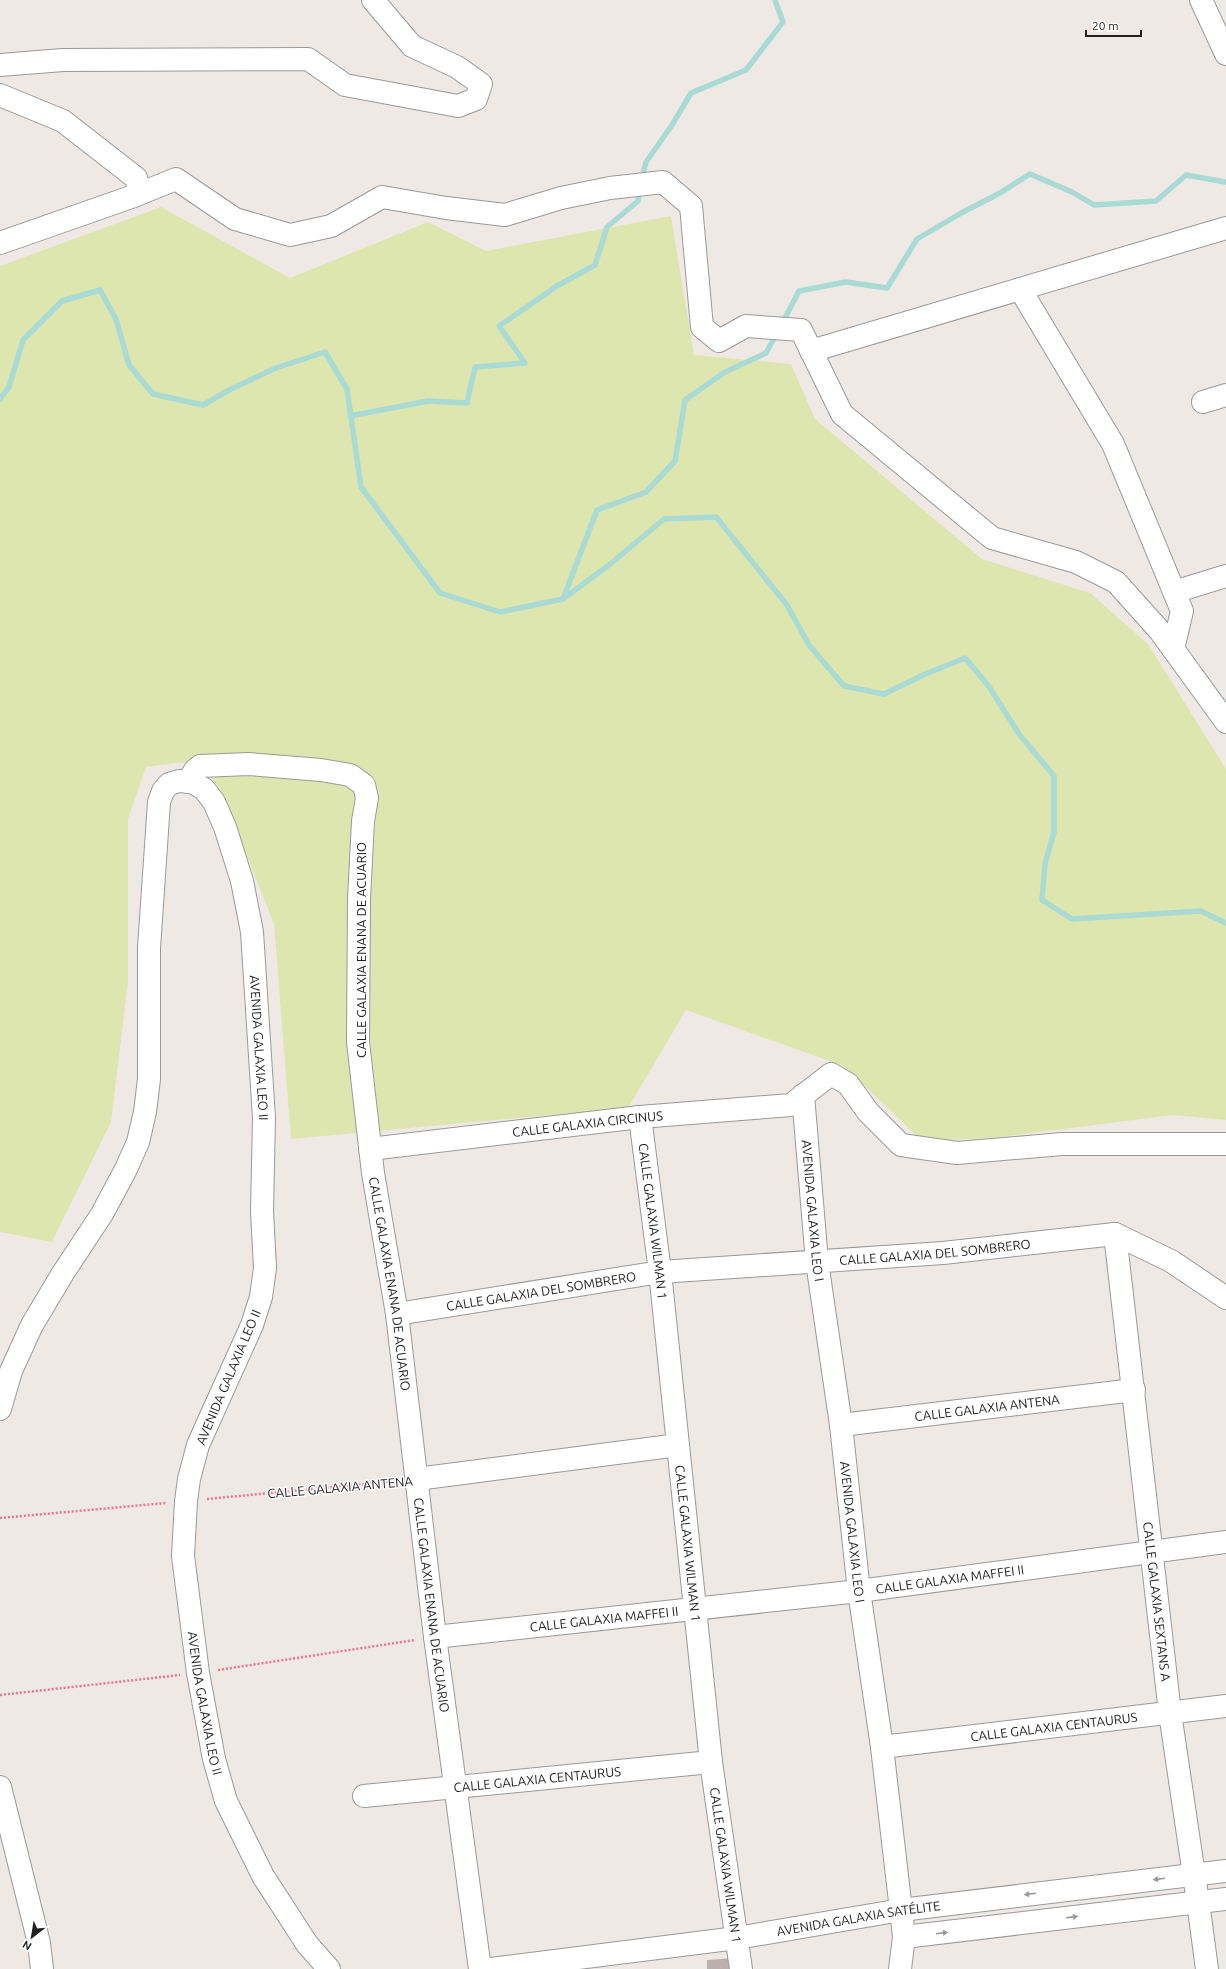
<svg xmlns="http://www.w3.org/2000/svg" width="1226" height="1969" viewBox="0 0 1226 1969" font-family="Ubuntu,sans-serif">
<style>
.grass{fill:#dee6af}
.lines{fill:none;stroke-linecap:round;stroke-linejoin:round}
.stream{stroke:#a9dad4;stroke-width:5.5}
.building{fill:#bcb0af}
.minor-casing{stroke:#999;stroke-width:24}
.path{stroke:#f27493;stroke-width:2.5;stroke-dasharray:2 2;stroke-linecap:butt}
.minor{stroke:#fff;stroke-width:22}
.oneway{fill:#9a9a9a}
.labels{text-anchor:middle;dominant-baseline:central;stroke-width:3;stroke-linejoin:round;paint-order:stroke}
.street-label{font-size:13px;fill:#1f1f1f;stroke:#fff}
</style>
<rect width="100%" height="100%" fill="#efe9e6"/>
<path class="grass" d="M161 207 290 278 428 222 486 251 671 216 694 355 791 364 815 419 982 559 1090 593 1148 644 1226 769V1120L1173 1115 992 1138 922 1141 844 1066 686 1010 628 1108 291 1139 274 924 221 791 199 760 146 767 128 819V982L111 1122 52 1242 0 1232V266Z"/>
<g class="lines">
<path class="stream" d="M643 174 646 162 672 125 691 93 746 70 783 22 775 0
M782 324 799 291 846 282 887 288 917 239 963 212 1000 193 1030 174 1072 192 1094 205 1156 201 1186 175 1226 182
M0 399 9 387 23 340 62 301 100 290 116 319 129 365 153 394 203 405 229 390 276 368 325 352 347 389 361 487 440 593 500 612 563 599 609 565 664 519 716 517 787 605 809 645 844 686 884 694 923 675 965 658 988 685 1019 734 1054 776V832L1045 864 1042 900 1072 919 1201 911 1226 923
M350 416 428 401 467 403 475 367 525 363 499 326 557 286 595 265 607 227 638 201 639 195
M563 599 597 510 646 492 675 461 685 400 725 372 766 353 777 333"/>
</g>
<path class="building" d="M734 1958 735 1969H707V1960Z"/>
<g class="lines">
<defs>
<g id="minor">
<path d="M1201 0 1226 54"/>
<path d="M0 65 63 60 308 59 345 85 458 106 476 99 481 84 457 67 412 46 373 0"/>
<path d="M0 95 63 121 136 178 139 187 134 196"/>
<path d="M0 243 134 196 176 179 235 219 290 235 331 226 382 197 446 208 505 215 561 198 610 188 663 182 691 206 702 327 719 341 746 326 801 330 842 414 992 538 1076 562 1116 582 1160 631 1226 722"/>
<path d="M1020 289 1113 444 1182 611 1173 649"/>
<path d="M811 351 1226 228"/>
<path d="M1203 402 1226 395"/>
<path d="M1174 592 1226 576"/>
<path id="s1" d="M188 782 195 770 200 766 249 764 321 770 350 775 364 785 367 798 363 821 359 899 358 1042 373 1173 397 1314 435 1637 480 1969"/>
<path id="s2" d="M803 1095 817 1262 841 1425 859 1591 882 1747 901 1910 904 1937 900 1969"/>
<path id="s3" d="M640 1117 660 1272 711 1762 741 1969"/>
<path id="s4" d="M370 1149 640 1117 791 1105 831 1074 848 1084 868 1112 901 1145 957 1153 1062 1144H1226"/>
<path id="s5" d="M1115 1234 1170 1713 1198 1902 1207 1969"/>
<path d="M1115 1234 1171 1261 1226 1298"/>
<path id="s6" d="M397 1314 660 1272 943 1253 1115 1234"/>
<path id="s7" d="M0 1409 11 1371 32 1325 63 1273 102 1214 126 1169 138 1142 145 1112 149 1079V948L159 802 163 791 169 784 179 781 192 782 204 789 214 802 225 827 242 881 252 932 264 1118 262 1211 265 1268 261 1297 252 1325 198 1445 189 1479 186 1501 183 1556 198 1673 214 1759 226 1801 263 1876 307 1944 329 1969"/>
<path id="s8" d="M841 1425 1134 1390"/>
<path d="M417 1479 678 1445"/>
<path id="s9" d="M435 1637 859 1591 1226 1542"/>
<path id="s10" d="M882 1747 1226 1706"/>
<path d="M0 1787 39 1943 42 1969"/>
<path id="s11" d="M364 1796 711 1762"/>
<path d="M904 1937 1226 1899"/>
<path id="s12" d="M491 1969 737 1938 901 1910 1226 1871"/>
</g>
</defs>
<use href="#minor" class="minor-casing"/>
<path class="path" d="M207 1499 397 1481
M0 1518 166 1503
M218 1670 415 1640
M0 1695 180 1675"/>
<use href="#minor" class="minor"/>
</g>
<defs><path id="oneway-solid" d="M-6-.8H1V-3.2L6.5 0L1 3.2V.8H-6Z"/></defs>
<g class="oneway">
<use href="#oneway-solid" transform="translate(1159 1879) rotate(173)"/>
<use href="#oneway-solid" transform="translate(1030 1894) rotate(173)"/>
<use href="#oneway-solid" transform="translate(1072 1917) rotate(-7)"/>
<use href="#oneway-solid" transform="translate(942 1933) rotate(-7)"/>
</g>
<g class="labels">
<g class="street-label">
<text transform="translate(361 950) rotate(-90)">CALLE GALAXIA ENANA DE ACUARIO</text>
<text stroke="none"><textPath href="#s7" startOffset="970">AVENIDA GALAXIA LEO II</textPath></text>
<text stroke="none"><textPath href="#s4" startOffset="219">CALLE GALAXIA CIRCINUS</textPath></text>
<text stroke="none"><textPath href="#s2" startOffset="116">AVENIDA GALAXIA LEO I</textPath></text>
<text stroke="none"><textPath href="#s3" startOffset="105">CALLE GALAXIA WILMAN 1</textPath></text>
<text stroke="none"><textPath href="#s6" startOffset="542">CALLE GALAXIA DEL SOMBRERO</textPath></text>
<text stroke="none"><textPath href="#s1" startOffset="690">CALLE GALAXIA ENANA DE ACUARIO</textPath></text>
<text stroke="none"><textPath href="#s6" startOffset="146">CALLE GALAXIA DEL SOMBRERO</textPath></text>
<text transform="translate(228 1377) rotate(-67)">AVENIDA GALAXIA LEO II</text>
<text stroke="none"><textPath href="#s8" startOffset="147">CALLE GALAXIA ANTENA</textPath></text>
<text transform="translate(340 1487) rotate(-5)">CALLE GALAXIA ANTENA</text>
<text stroke="none"><textPath href="#s2" startOffset="440">AVENIDA GALAXIA LEO I</textPath></text>
<text stroke="none"><textPath href="#s3" startOffset="429">CALLE GALAXIA WILMAN 1</textPath></text>
<text stroke="none"><textPath href="#s9" startOffset="518">CALLE GALAXIA MAFFEI II</textPath></text>
<text stroke="none"><textPath href="#s5" startOffset="370">CALLE GALAXIA SEXTANS A</textPath></text>
<text stroke="none"><textPath href="#s1" startOffset="1014">CALLE GALAXIA ENANA DE ACUARIO</textPath></text>
<text stroke="none"><textPath href="#s9" startOffset="170">CALLE GALAXIA MAFFEI II</textPath></text>
<text stroke="none"><textPath href="#s7" startOffset="1642">AVENIDA GALAXIA LEO II</textPath></text>
<text stroke="none"><textPath href="#s10" startOffset="173">CALLE GALAXIA CENTAURUS</textPath></text>
<text stroke="none"><textPath href="#s11" startOffset="174">CALLE GALAXIA CENTAURUS</textPath></text>
<text stroke="none"><textPath href="#s3" startOffset="753">CALLE GALAXIA WILMAN 1</textPath></text>
<text stroke="none"><textPath href="#s12" startOffset="371">AVENIDA GALAXIA SATÉLITE</textPath></text>
</g>
</g>
<g transform="translate(32 1937) rotate(211)" stroke="#ffffff" stroke-width="3" paint-order="stroke">
<path d="M0-3L7 15L0 10L-7 15Z" fill="#1f1f1f"/>
<text y="-6" font-size="11" font-weight="bold" text-anchor="middle" fill="#1f1f1f">N</text>
</g>
<path d="M1086 30v6h55v-6" fill="none" stroke="#1f1f1f" stroke-width="2"/>
<text x="1092" y="30" font-size="12" fill="#1f1f1f" stroke="#ffffff" stroke-width="3" paint-order="stroke">20 m</text>
</svg>
